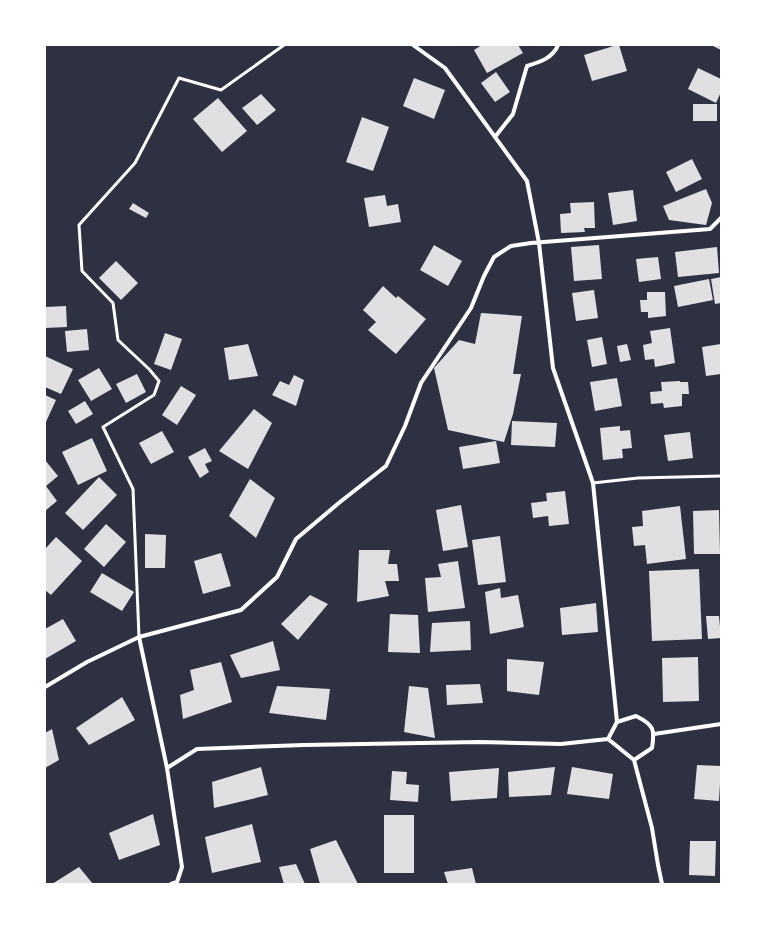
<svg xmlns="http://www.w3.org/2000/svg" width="766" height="929" viewBox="0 0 766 929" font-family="Roboto,sans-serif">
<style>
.building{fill:#e0e0e3}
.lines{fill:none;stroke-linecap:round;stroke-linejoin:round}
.service{stroke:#fff;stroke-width:3}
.minor{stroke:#fff;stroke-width:4}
</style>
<rect width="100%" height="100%" fill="#2d3142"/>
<path class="building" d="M482 45H518L523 53 487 73 474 50Z
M617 45H619L627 71 592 81 584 55Z
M711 45H721V50Z
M698 68 721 79V92L716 103 688 89Z
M496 72 510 92 495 102 481 83Z
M414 78 445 90 434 119 403 106Z
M261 94 276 110 257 125 242 108Z
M218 98 247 131 222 152 193 119Z
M693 104H717V121H693Z
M362 117 389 127 373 171 346 162Z
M692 159 702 179 676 192 666 172Z
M706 189 712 203 706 225 669 220 663 206Z
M633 190 637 221 613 225 608 193Z
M385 195 387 206 398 204 401 222 369 227 364 198Z
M594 202 595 228H584L585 232 561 233 560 214 571 213 570 203Z
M133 203 149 213 146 218 129 209Z
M434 245 462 261 448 286 420 270Z
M599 245 602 279 574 281 571 247Z
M717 247 719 273 678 277 675 252Z
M658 257 661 279 639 282 636 259Z
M116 261 138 283 121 300 99 278Z
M721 277V303L715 304 711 279Z
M709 279 713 300 678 307 674 286Z
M383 286 396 298 398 296 426 319 396 354 368 330 376 322 363 310Z
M594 290 598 318 576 321 572 293Z
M647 292H665L666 316 648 318V312H641L640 300H647Z
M66 306 67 327 45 328V307Z
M481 313 522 316 513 374H521L513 414 504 442 448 430 434 368 459 340 475 344Z
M670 328 675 363 655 367 654 359 645 360 643 345 652 343 650 331Z
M87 329 89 350 67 352 65 331Z
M165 333 182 339 171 370 154 364Z
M602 337 607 364 592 367 587 340Z
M248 344 258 376 229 380 224 348Z
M627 344 631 360 620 362 617 346Z
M721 344V374L706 376 702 347Z
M45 356 73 369 61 394 45 387Z
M99 368 112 389 91 401 78 380Z
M137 374 146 392 126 403 116 384Z
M294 375 304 380 296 406 272 395 280 381 289 385Z
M617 378 622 406 595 411 590 382Z
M680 381V382H688L689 394H682V406L664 408 663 403 651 404 650 392 662 391 661 382Z
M181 386 196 395 177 425 162 415Z
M45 395 56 400 45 424Z
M85 401 93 414 76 424 68 411Z
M254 409 272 423 248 469 219 451Z
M512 421 557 423 555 447 511 445Z
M620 426V431L630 430 632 448 622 449 623 458 603 460 600 428Z
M162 431 174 452 151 464 139 443Z
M690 432 693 458 668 461 664 435Z
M92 438 107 471 78 485 62 452Z
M496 441 500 463 463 469 459 447Z
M205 448 212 461 205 464 209 472 200 478 188 457Z
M45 460 58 476 46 486 57 501 45 511Z
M99 477 117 495 83 530 65 513Z
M250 479 275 498 256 538 229 516Z
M565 491 569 524 549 526 548 516 533 518 531 503 547 501 546 493Z
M461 505 468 547 443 551 436 510Z
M680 506 686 559 647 564 645 545 634 546 632 527 643 526 642 511Z
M719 510 720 554H694L693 511Z
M106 524 126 542 104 567 84 549Z
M145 534 166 535 165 568H145Z
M500 536 506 582 478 585 472 540Z
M56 537 82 561 51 595 45 590V549Z
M359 550H390L388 564H397L399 581H385L389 596 357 602Z
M221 553 231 586 203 594 194 561Z
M458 561 465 608 428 612 425 578 441 577 438 564Z
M699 569 702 639 652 641 649 571Z
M102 573 134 592 122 611 90 592Z
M500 588 501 598 518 595 524 627 490 634 485 592Z
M310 595 328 604 298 640 281 624Z
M596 603 598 632 562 635 560 608Z
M390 614 418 615 420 653 388 652Z
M706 616H719L721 638 708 639Z
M63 619 76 641 45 659V629Z
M470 621 471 650 430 652 432 623Z
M273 641 280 670 241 678 230 655Z
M698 657 699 701 663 702 662 658Z
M507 659 544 662 539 695 507 691Z
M221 662 232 702 183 719 180 695 194 690 190 670Z
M480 684 483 703 447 705 446 685Z
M277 686 330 689 326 720 269 713Z
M409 686 428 688 435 738 404 732Z
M122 697 135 720 89 745 76 728Z
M52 729 59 760 45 768V733Z
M697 765 721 766 719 801 694 799Z
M261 767 268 795 214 808 212 782Z
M555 767 551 795 509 797 508 772Z
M572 767 613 774 609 799 567 794Z
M499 768 497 798 451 801 449 772Z
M392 771 407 772 406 784 419 785 418 802 390 800Z
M153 814 160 845 119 860 109 833Z
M384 815H414V873H384Z
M252 824 261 862 212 873 205 837Z
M336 840 358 884H320L310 849Z
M690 841H716L715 876 689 875Z
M296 864 305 884H284L279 867Z
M79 867 93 884H52Z
M472 868 476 884H448L444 872Z"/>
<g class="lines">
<path class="service" d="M593 483 638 478 721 476
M139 637 133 489 103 427 154 395 159 381 149 369 118 340 113 303 82 271 79 225 135 163 179 78 221 90 284 45"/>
<path class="minor" d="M413 45 445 68 527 181 539 243 553 368 593 483 617 722
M495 137 513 114 527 66C540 62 553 58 558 45
M139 637 167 768 182 867 177 882 171 884
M45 687 87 662 139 637 241 610 277 577 296 539 340 502 386 466 405 426 421 383 471 308 484 276 494 257 511 246 531 243 710 229 721 218
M636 716C654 725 655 729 652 748L634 760 608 739 617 722Z
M654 734 721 724
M634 760 652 828 658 865 662 884
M167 768 197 749 304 745 480 742 561 744 608 739"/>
</g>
<rect width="766" height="929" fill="none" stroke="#ffffff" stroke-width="92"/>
</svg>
